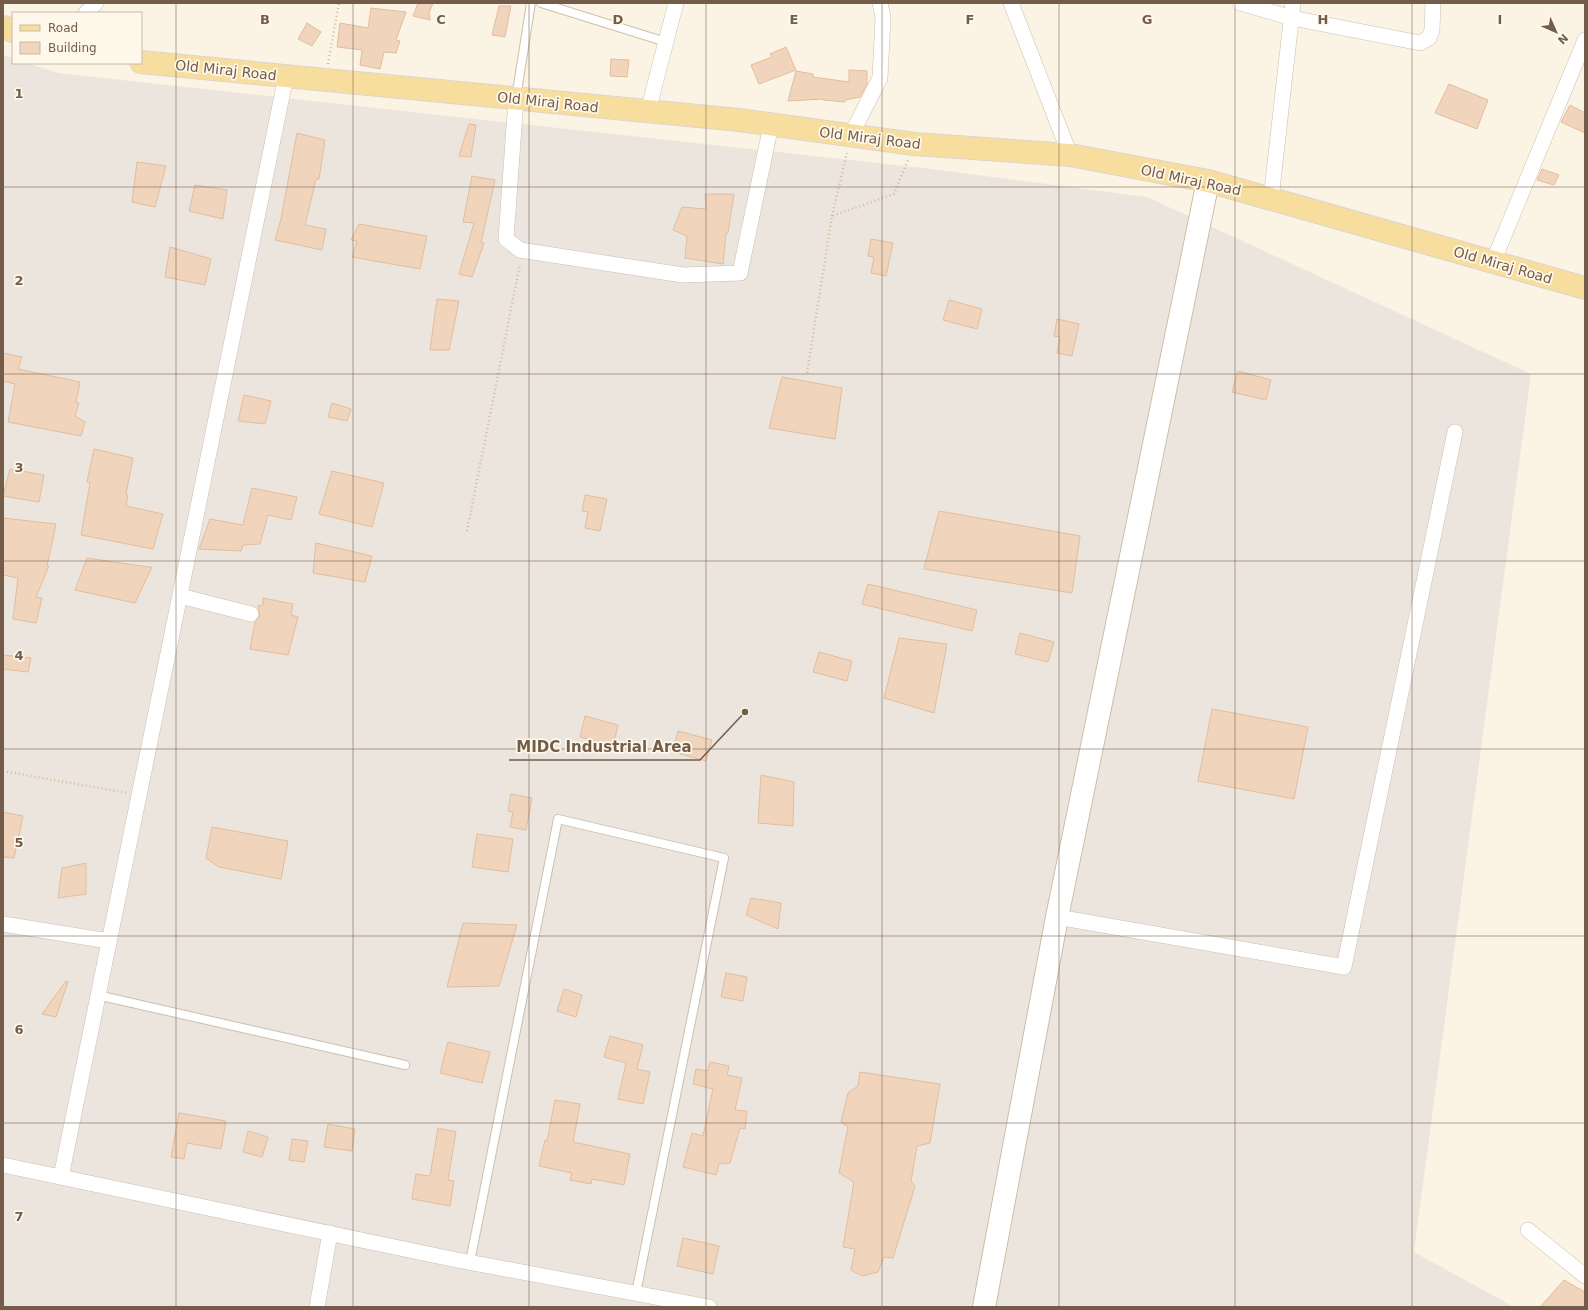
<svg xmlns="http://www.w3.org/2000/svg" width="1588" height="1310" viewBox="0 0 1588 1310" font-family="'DejaVu Sans',sans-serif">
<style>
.industrial{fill:#ebe5de}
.building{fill:#f0d5bc;stroke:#e2bd9d}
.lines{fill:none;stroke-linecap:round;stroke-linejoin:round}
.service-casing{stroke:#cebfae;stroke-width:10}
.minor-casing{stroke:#cebfae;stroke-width:16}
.secondary-casing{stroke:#cfbda8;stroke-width:24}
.primary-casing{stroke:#dbd5d0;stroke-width:24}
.path{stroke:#d5b99f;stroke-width:2.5;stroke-dasharray:1 3;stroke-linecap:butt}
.service{stroke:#fff;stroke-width:8}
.minor{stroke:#fff;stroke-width:15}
.secondary{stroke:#fff;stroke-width:22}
.primary{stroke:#f8de9e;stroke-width:22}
.grid{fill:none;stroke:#735c4a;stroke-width:1;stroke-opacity:0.55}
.labels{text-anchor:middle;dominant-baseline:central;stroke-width:3.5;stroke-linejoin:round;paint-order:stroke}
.street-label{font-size:14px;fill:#735c4a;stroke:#fef8ea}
.grid-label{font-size:13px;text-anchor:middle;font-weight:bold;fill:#735c4a;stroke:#fef8ea;stroke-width:3.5;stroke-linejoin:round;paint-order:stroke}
.leader{fill:none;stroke:#735c4a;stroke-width:1.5}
.callout-dot{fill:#735c4a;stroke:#fef8ea;stroke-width:1.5}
.callout-label{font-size:15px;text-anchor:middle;font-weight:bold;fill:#735c4a;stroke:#fef8ea;stroke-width:3.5;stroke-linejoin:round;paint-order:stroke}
</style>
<rect width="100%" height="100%" fill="#fbf4e4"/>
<path class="industrial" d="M3 55 13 58V63H27L58 73 923 168 1147 197 1531 374 1414 1252 1514 1307H3Z"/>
<path class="building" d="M418 3H433L429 13 430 20 413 16Z
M499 6H511L505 37 492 35Z
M371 8 406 12 396 40 400 41 396 53 384 52 380 69 360 65 362 50 337 47 340 23 368 28Z
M307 23 321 32 312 46 298 39Z
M786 47 796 70 759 84 751 65 772 57 770 54Z
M611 59 629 60 627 77 610 76Z
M849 70 867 71V84L860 97 845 100V102L823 100V99L788 101 796 71 813 74V77L849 82Z
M1449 84 1488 100 1477 129 1435 113Z
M1570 105 1585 113V133L1561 122Z
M469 124 476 125 471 157 459 156Z
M297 133 325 140 319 179H316L305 225 326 229 322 250 275 240 281 219Z
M137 162 166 166 155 207 132 202Z
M1542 169 1559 175 1554 185 1537 180Z
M472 176 495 180 481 243H484L472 277 459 274 474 223 463 222Z
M195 185 227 190 223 219 189 211Z
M705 194H734L728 233H726L723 264 685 258 687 236 673 230 682 207 706 209Z
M359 224 427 236 420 269 352 257 357 241 351 240Z
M871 239 893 243 886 276 871 273 874 257 868 256Z
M170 247 211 259 205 285 165 277Z
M437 299 459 301 449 350H430Z
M949 300 982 309 977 329 943 320Z
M1057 319 1079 324 1072 356 1057 353 1060 337 1054 336Z
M3 353 22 357 18 369 80 382 76 402 79 403 75 416 85 422 81 436 8 422 15 384 3 381Z
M1238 371 1271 380 1266 400 1232 392Z
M782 377 842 388 835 439 769 428Z
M244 395 271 401 265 424 238 421Z
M332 403 351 409 347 421 328 417Z
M94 449 133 458 126 494 128 495 126 506 163 514 153 549 81 535 90 483 87 482Z
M10 469 44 475 39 502 3 496Z
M332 471 384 483 372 527 319 514Z
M252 488 297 497 291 520 268 515 260 544 243 545 241 551 199 549 210 519 243 525Z
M585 495 607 499 600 531 585 528 588 512 582 511Z
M939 511 1080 536 1072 593 924 569Z
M3 518 56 524 47 566H49L36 597 42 598 36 623 13 619 18 578 3 575Z
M316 543 372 556 365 582 313 573Z
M87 558 148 567H152L135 603 75 590Z
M868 584 977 610 972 631 862 604Z
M263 598 293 604 291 615 298 617 288 655 250 649 255 622 260 616 258 606 263 605Z
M1020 633 1054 642 1048 662 1015 654Z
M899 638 947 644 934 713 884 698Z
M819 652 852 661 847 681 813 672Z
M3 655 31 658 28 672 3 669Z
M1212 709 1308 727 1294 799 1198 781Z
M585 716 618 725 613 746 580 737Z
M678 731 712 740 706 761 673 752Z
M761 775 794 782 793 826 758 823Z
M511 794 532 798 526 830 510 827 513 812 508 811Z
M3 812 23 816 14 858 3 857Z
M212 827 288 841 281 879 219 867 206 858Z
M477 834 513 839 508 872 472 867Z
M86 863V894L58 898 62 868Z
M751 898 781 903 778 929 746 915Z
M463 923 517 925 499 986 447 987Z
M726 973 747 977 743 1001 721 997Z
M66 981 68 982 56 1017 42 1014Z
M564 989 582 995 576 1017 557 1011Z
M610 1036 643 1045 637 1069 650 1072 643 1104 618 1099 626 1063 604 1057Z
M448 1042 490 1052 482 1083 440 1073Z
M710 1062 729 1066 727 1075 742 1078 735 1110 747 1111 745 1129 740 1128 730 1163 719 1164 716 1175 683 1167 692 1133 703 1136 713 1089 693 1084 696 1069 708 1071Z
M860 1072 940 1084 930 1143 917 1146 911 1181 915 1186 893 1258 884 1257 878 1272 862 1276 851 1270 855 1249 843 1247 854 1182 839 1173 848 1127 841 1122 848 1093 858 1086Z
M555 1100 580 1104 573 1142 630 1154 624 1185 592 1179 591 1184 570 1180 572 1173 539 1166 545 1140 547 1141Z
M179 1113 226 1121 221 1149 187 1143 184 1159 171 1157Z
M328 1124 355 1129 352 1151 324 1147Z
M438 1128 456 1132 448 1180 454 1181 450 1206 412 1199 416 1174 430 1176Z
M248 1131 268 1137 262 1157 243 1152Z
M292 1139 308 1141 304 1162 289 1160Z
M683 1238 719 1246 713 1274 677 1266Z
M1564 1280 1585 1292V1307H1540Z"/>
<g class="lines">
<defs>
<path id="service" d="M541 3 666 42
M516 98 531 3
M97 995 405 1065
M470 1262 558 819 724 858 636 1293"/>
<path id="minor" d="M1011 3 1070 155
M1240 3 1292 18 1420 43 1429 38 1432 30 1433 3
M86 13 96 3
M516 99 506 239 520 250 683 275 740 273 771 125
M648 111 676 3
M851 135 880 78 883 17 880 3
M1271 199 1293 3
M1493 262 1585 40
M180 596 251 614
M1057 917 1344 967 1455 432
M3 924 109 941
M3 1165 452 1259 709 1307
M61 1177 286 76
M1528 1230 1585 1276
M317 1307 330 1233"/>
<path id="secondary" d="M984 1307 1057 917 1208 181"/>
<path id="primary" d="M3 27 13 31
M141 62 739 120 914 144 1070 155 1208 181 1585 288"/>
</defs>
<use href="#service" class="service-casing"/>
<use href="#minor" class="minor-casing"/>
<use href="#secondary" class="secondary-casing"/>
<use href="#primary" class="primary-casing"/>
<path class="path" d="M328 64 339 3
M832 216 847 153
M807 373 832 216 894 194 908 160
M467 531 520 264
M3 771 127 793"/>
<use href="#service" class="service"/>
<use href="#minor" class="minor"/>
<use href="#secondary" class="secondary"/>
<use href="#primary" class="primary"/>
</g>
<path class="grid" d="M176 3V1307M353 3V1307M529 3V1307M706 3V1307M882 3V1307M1059 3V1307M1235 3V1307M1412 3V1307M3 187H1585M3 374H1585M3 561H1585M3 749H1585M3 936H1585M3 1123H1585"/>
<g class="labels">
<g class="street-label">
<text transform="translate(226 70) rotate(6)">Old Miraj Road</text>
<text transform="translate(548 102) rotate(6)">Old Miraj Road</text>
<text transform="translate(870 138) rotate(7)">Old Miraj Road</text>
<text transform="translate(1191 180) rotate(12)">Old Miraj Road</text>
<text transform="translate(1503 265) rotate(16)">Old Miraj Road</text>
</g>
</g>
<g class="grid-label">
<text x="265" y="24">B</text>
<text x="441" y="24">C</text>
<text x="618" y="24">D</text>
<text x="794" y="24">E</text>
<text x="970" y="24">F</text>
<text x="1147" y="24">G</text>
<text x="1323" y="24">H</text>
<text x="1500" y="24">I</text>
<text x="19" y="98">1</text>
<text x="19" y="285">2</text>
<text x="19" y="472">3</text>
<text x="19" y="660">4</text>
<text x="19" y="847">5</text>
<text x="19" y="1034">6</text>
<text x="19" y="1221">7</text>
</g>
<path class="leader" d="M745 712L700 760H509"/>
<circle class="callout-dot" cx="745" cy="712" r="4"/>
<g class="callout-label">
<text x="604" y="752">MIDC Industrial Area</text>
</g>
<rect width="1588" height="1310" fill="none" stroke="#735c4a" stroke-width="8"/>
<rect x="12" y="12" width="130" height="52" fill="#fef8ea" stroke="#c6baaa"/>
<rect x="20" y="25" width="20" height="6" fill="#f8de9e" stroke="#c6baaa"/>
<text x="48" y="32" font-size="12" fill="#735c4a">Road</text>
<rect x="20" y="42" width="20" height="12" fill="#f0d5bc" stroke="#c6baaa"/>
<text x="48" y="52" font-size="12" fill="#735c4a">Building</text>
<g transform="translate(1556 32) rotate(135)" stroke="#fef8ea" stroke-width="3" paint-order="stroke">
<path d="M0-3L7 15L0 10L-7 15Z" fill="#735c4a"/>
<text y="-6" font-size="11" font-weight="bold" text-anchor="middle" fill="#735c4a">N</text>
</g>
</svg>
